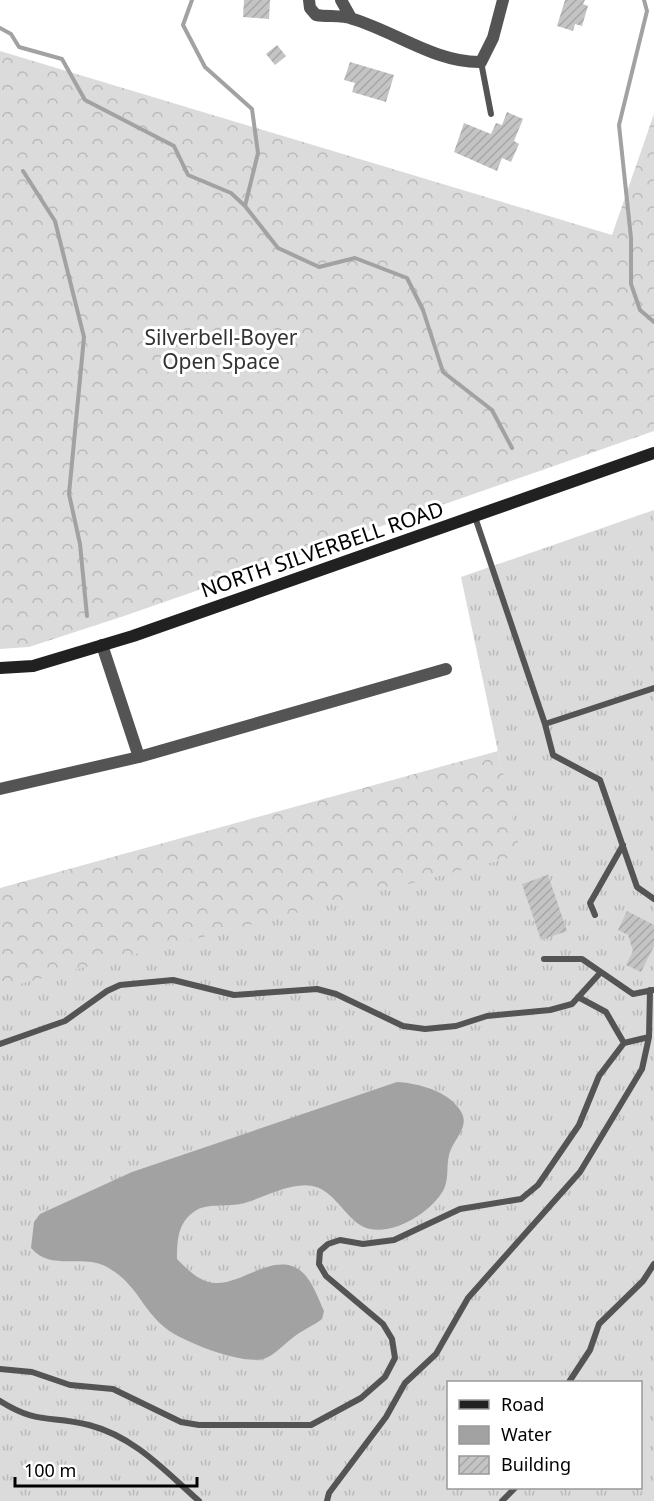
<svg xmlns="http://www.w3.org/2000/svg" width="654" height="1501" viewBox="0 0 654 1501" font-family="'Noto Sans',sans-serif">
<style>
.grass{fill:url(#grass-tufts);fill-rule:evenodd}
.forest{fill:url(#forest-crowns)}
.water{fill:#a2a2a2}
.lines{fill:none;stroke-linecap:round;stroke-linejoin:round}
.stream{stroke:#a2a2a2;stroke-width:4}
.building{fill:url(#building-hatch)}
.service{stroke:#545454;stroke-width:6}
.minor{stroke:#545454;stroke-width:12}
.secondary{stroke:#212121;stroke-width:12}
.labels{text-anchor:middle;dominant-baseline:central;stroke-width:6;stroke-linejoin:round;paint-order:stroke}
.park-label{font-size:21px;fill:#323232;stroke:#fff}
.street-label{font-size:21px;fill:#000;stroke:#fff}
</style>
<defs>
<pattern id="grass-tufts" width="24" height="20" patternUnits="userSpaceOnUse" patternTransform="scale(1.5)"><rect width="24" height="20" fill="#dbdbdb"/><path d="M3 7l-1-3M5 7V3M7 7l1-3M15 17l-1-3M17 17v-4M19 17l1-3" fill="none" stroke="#bababa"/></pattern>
<pattern id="forest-crowns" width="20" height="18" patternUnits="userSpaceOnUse" patternTransform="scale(1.5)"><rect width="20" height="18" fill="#dbdbdb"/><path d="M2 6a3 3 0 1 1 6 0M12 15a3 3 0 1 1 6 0" fill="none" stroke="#bababa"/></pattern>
<pattern id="building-hatch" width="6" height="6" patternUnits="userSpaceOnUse" patternTransform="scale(1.5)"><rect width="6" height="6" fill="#c4c4c4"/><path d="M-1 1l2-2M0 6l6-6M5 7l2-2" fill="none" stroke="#a7a7a7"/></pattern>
</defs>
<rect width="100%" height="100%" fill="#fff"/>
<path class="grass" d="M654 510V1501H0V986L520 855 461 577ZM448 1382H640V1488H448Z"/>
<path class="forest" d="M0 51 612 235 654 114V431L124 616 29 647 0 649Z
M498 751 521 855 0 989V888Z"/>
<path class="water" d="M397 1082C415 1083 439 1089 452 1101 474 1121 460 1131 451 1149 445 1162 450 1176 444 1189 431 1214 386 1241 360 1225 346 1216 335 1195 319 1188 295 1178 264 1199 240 1204 227 1207 206 1203 195 1211 178 1222 177 1240 177 1259 187 1269 200 1283 216 1283 243 1284 275 1251 301 1271 312 1280 318 1298 324 1311L322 1319C313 1326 304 1329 295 1336 285 1343 277 1353 266 1358 246 1367 179 1341 163 1326 141 1307 136 1283 107 1267 82 1253 52 1272 31 1248L34 1222 40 1214 132 1172Z"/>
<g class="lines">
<path class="stream" d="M192 0 183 25 205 67 252 109 258 153 245 206
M644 0 647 11 619 125 631 238V284L640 310 654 322
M0 28 11 34 19 47 62 59 85 100 174 146 188 175 231 193 245 206 278 248 319 267 355 258 407 278 423 310 443 372 492 410 512 448
M23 171 55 221 84 337 69 494 80 544 87 616"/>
</g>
<path class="building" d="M244 0H270L269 19 243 17Z
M565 0H585L583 4 588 6 582 26 575 24 573 31 557 26Z
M277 45 286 56 275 65 266 54Z
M350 62 394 75 386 102 352 92 355 83 344 80Z
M507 112 523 119 514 141 519 144 511 162 502 158 497 171 454 152 464 123 491 134 496 123 502 125Z
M548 875 567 931 541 940 522 884Z
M627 911 654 925V946L641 972 626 965 633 951 628 935 618 930Z"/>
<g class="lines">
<path class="service" d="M481 62 491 114
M475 517 545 724 553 755 600 780 637 887 654 899
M545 724 654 688
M595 915 590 903 623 845
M544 959H582L633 994 653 990
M578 997 606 1012 624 1043
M0 1044 65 1021 107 991 120 985 173 980 234 995 317 989 336 994 403 1026 425 1029 456 1026 487 1016 550 1010 572 1004 601 972
M0 1369 32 1372 70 1385 113 1389 181 1422 199 1425H311L361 1398 385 1377 395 1358 392 1339 383 1324 326 1276 319 1264 320 1251 328 1244 340 1240 363 1244 394 1240 460 1209 521 1199 538 1185 579 1125 599 1076 624 1043 649 1037
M569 1382 590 1350 599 1324 643 1281 654 1264
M0 1401C38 1425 50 1415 89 1425 135 1437 165 1471 199 1501
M327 1501 329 1493 386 1417 405 1383 436 1354 468 1298 580 1172 642 1069 649 1037 650 990
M502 1501 515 1488"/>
<path class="minor" d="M309 0 310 8 316 15C328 17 342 15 353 19 396 32 436 63 481 62L493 38 503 0
M341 0 351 18
M102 645 139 757
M0 789 139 757 446 669"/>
<path class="secondary" d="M0 668 33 666 133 636 654 453"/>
</g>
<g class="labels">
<g class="park-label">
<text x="221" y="337">Silverbell-Boyer<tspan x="221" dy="24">Open Space</tspan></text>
</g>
<g class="street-label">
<text transform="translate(322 549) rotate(-19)">NORTH SILVERBELL ROAD</text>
</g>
</g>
<rect x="447" y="1381" width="195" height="108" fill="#ffffff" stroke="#999999" stroke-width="1.5"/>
<rect x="459" y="1400" width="30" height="9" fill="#212121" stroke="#999999" stroke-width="1.5"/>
<text x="501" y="1411" font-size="18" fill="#000000">Road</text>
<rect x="459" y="1426" width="30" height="18" fill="#a2a2a2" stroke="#999999" stroke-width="1.5"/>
<text x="501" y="1441" font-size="18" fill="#000000">Water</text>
<rect x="459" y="1456" width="30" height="18" fill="url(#building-hatch)" stroke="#999999" stroke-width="1.5"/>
<text x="501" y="1471" font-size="18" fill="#000000">Building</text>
<path d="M15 1477v9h182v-9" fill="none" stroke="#000000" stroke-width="3"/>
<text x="24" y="1477" font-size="18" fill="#000000" stroke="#ffffff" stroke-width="4.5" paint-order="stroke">100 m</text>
</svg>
